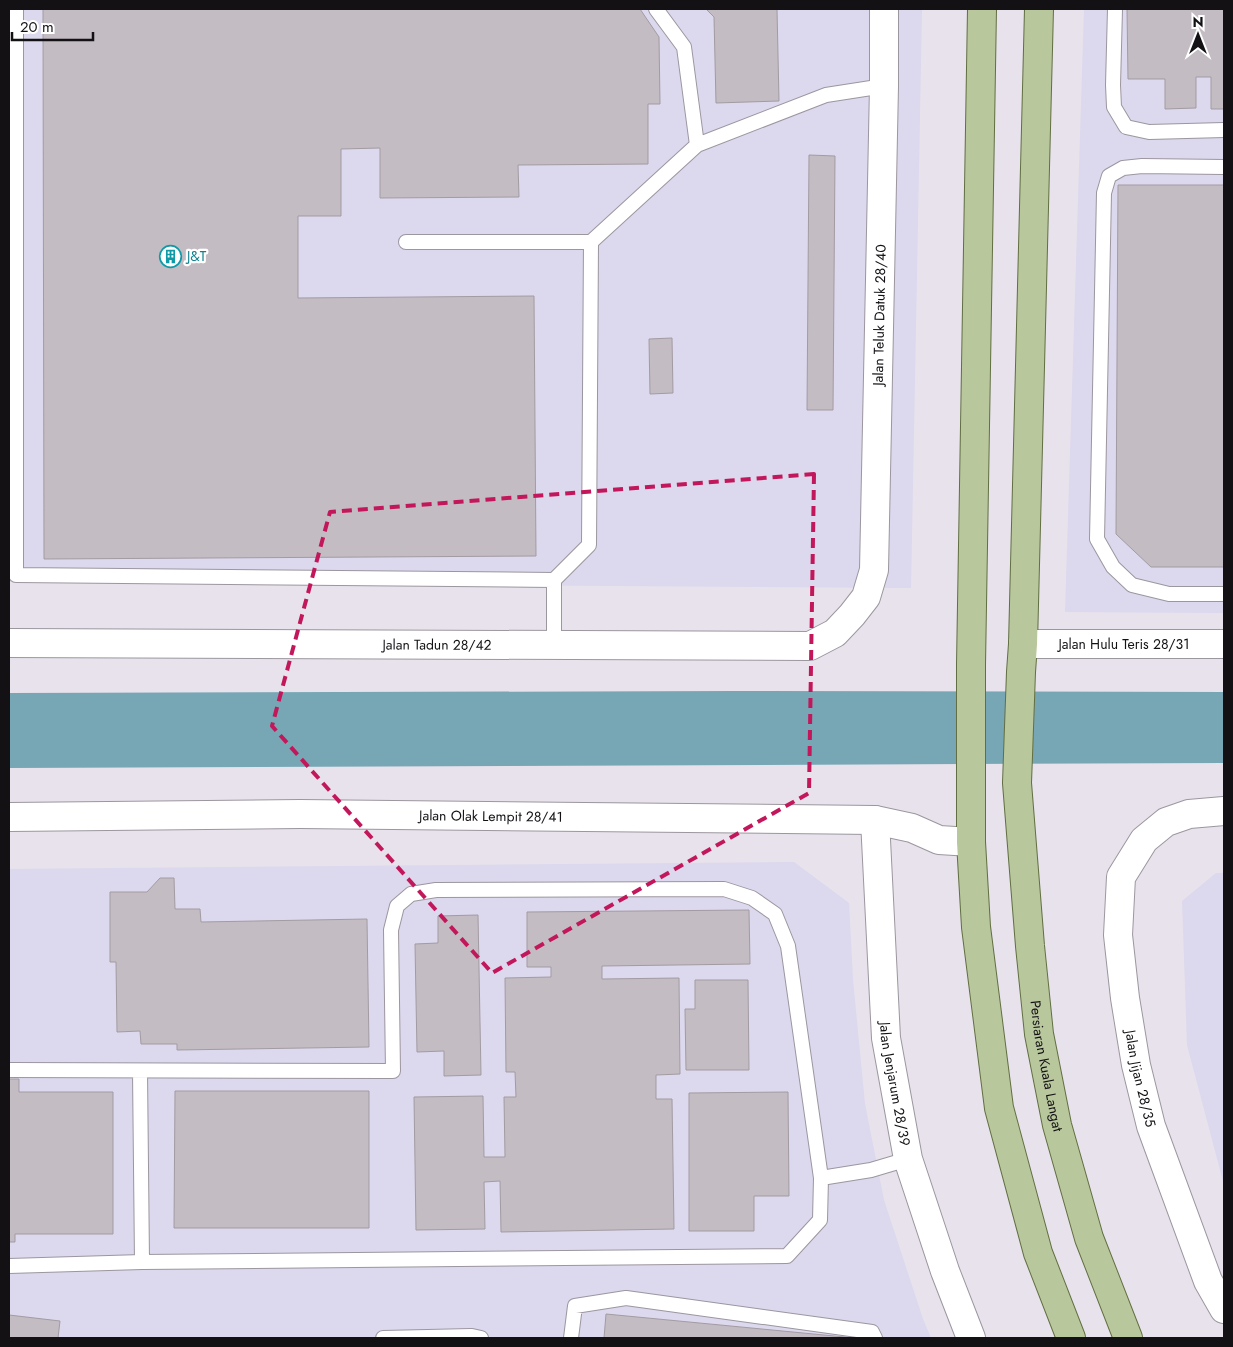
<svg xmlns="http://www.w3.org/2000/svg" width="1233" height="1347" viewBox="0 0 1233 1347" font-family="Jost,sans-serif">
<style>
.industrial{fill:#dcd8ed}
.water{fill:#77a6b4}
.building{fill:#c4bcc3;stroke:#a39ba3}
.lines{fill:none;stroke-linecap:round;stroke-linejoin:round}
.service-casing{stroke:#9c969f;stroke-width:16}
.minor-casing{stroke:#9c969f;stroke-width:30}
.primary-casing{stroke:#616f42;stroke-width:30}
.service{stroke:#fff;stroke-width:14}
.minor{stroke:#fff;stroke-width:28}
.primary{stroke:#b9c79d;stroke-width:28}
.marked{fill:none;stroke:#c2185b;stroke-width:4;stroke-dasharray:10 6;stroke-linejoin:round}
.labels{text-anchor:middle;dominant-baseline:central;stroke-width:4.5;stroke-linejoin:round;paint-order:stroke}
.culture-label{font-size:14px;fill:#0d838f;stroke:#fff;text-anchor:start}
.street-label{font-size:14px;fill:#131114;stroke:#fff}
</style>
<rect width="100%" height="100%" fill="#e8e2ec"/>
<path class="industrial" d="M9 9H922L911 588 9 582Z
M1084 9H1224V613L1065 612Z
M794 862 849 903 853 980 865 1104 884 1200 923 1319 931 1338H9V869Z
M1216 873H1224V1185L1187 1045 1182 901Z"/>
<path class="water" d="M735 691 1224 692V763L9 768V693Z"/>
<path class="building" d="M43 9H640L659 37 660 104H648V164L518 165 519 197 380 198V148L341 149V216H298V298L534 296 536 556 44 559Z
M706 9H777L779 101 716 103 714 17Z
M1127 9H1224V109H1211V77H1196V108L1165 109V79H1128Z
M809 155 835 156 833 410H807Z
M1118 185H1224V567H1151L1116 534Z
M672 338 673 393 650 394 649 339Z
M160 878H174L175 909H200L201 922 367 919 369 1047 177 1050V1044H141L140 1031 117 1032 116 962H110V892H147Z
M749 910 750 964 602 966V979L679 978 680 1074 656 1075V1099H672L674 1229 501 1232 500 1181 484 1182 485 1229 416 1230 414 1097 483 1096 484 1157H505L504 1097H516L515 1072H506L505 978 551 977V967H527V912Z
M478 915 481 1075 444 1076V1051L417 1052 415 944 438 943V916Z
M695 980H748L749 1070H686L685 1009H695Z
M9 1079H19V1092H113V1234H15V1242H9Z
M175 1091H369V1228H174Z
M788 1092 789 1196H754V1231H689V1093Z
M606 1314 855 1338H604Z
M9 1315 60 1321 58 1338H9Z"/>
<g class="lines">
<defs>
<path id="service" d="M16 9V575L554 580
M656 9 684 47 697 145
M1115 9 1113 85 1114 107 1126 127 1149 132 1224 130
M1224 167 1142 166 1123 168 1109 176 1104 193 1097 539 1113 567 1132 585 1169 594H1224
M406 242H591L697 145 826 95 884 86
M554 645V580L589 545 591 242
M9 1070 393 1071 391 930 397 906 411 894 436 890 724 889 752 898 775 914 788 946 821 1178 820 1220 787 1256 142 1262 9 1266
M140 1071 142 1262
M821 1178 871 1170 908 1159
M383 1338 472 1336 481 1338
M571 1338 575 1306 626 1298 872 1332 875 1338"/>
<g id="minor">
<path id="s1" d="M9 643 810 646 835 633 852 615 866 597 874 570 884 86V9"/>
<path id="s2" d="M1023 644H1224"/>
<path id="s3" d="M1224 811 1189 814 1166 822 1144 840 1121 877 1118 935 1125 998 1136 1065 1151 1126 1208 1281 1224 1309"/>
<path id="s4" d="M9 817 300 814 875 820 912 828 939 840 971 842"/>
<path id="s5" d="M875 820 886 1038 908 1159 945 1271 971 1338"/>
</g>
<g id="primary">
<path d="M982 9 971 665V842L976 927 999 1108 1038 1253 1071 1338"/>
<path id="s6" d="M1039 9 1023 644 1021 672 1017 783 1030 946 1039 1034 1057 1125 1089 1238 1128 1338"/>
</g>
</defs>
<use href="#service" class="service-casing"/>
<use href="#minor" class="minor-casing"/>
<use href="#primary" class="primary-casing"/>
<use href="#service" class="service"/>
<use href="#minor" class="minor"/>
<use href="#primary" class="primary"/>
</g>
<path class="marked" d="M814 474 809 793 492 973 272 726 330 512Z"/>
<defs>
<symbol id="building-ring" viewBox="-11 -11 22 22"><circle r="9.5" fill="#fff" stroke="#0f9aa8" stroke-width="1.5"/><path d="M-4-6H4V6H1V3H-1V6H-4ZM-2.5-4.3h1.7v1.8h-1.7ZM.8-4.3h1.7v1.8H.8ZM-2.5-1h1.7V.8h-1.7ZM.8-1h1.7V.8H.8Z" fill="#0f9aa8"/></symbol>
</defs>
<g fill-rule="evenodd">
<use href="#building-ring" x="158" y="244" width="25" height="25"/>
</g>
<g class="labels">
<g class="culture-label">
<text x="187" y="256">J&amp;T</text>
</g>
<g class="street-label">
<text stroke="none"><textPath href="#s1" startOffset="1160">Jalan Teluk Datuk 28/40</textPath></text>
<text stroke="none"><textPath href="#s1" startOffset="428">Jalan Tadun 28/42</textPath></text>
<text stroke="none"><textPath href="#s2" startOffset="101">Jalan Hulu Teris 28/31</textPath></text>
<text stroke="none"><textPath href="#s4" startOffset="482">Jalan Olak Lempit 28/41</textPath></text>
<text stroke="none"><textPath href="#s6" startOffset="1059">Persiaran Kuala Langat</textPath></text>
<text stroke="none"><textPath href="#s3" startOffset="335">Jalan Jijan 28/35</textPath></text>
<text stroke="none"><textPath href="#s5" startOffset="265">Jalan Jenjarum 28/39</textPath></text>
</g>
</g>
<rect width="1233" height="1347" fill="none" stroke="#131114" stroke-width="20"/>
<g transform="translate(1198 35)" stroke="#ffffff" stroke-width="4" paint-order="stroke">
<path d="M0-4L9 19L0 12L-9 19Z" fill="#131114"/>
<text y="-8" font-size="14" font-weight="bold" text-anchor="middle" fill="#131114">N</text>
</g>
<path d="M12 32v8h81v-8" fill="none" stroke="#131114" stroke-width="2.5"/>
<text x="20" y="32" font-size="15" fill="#131114" stroke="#ffffff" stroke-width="4" paint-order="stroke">20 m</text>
</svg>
